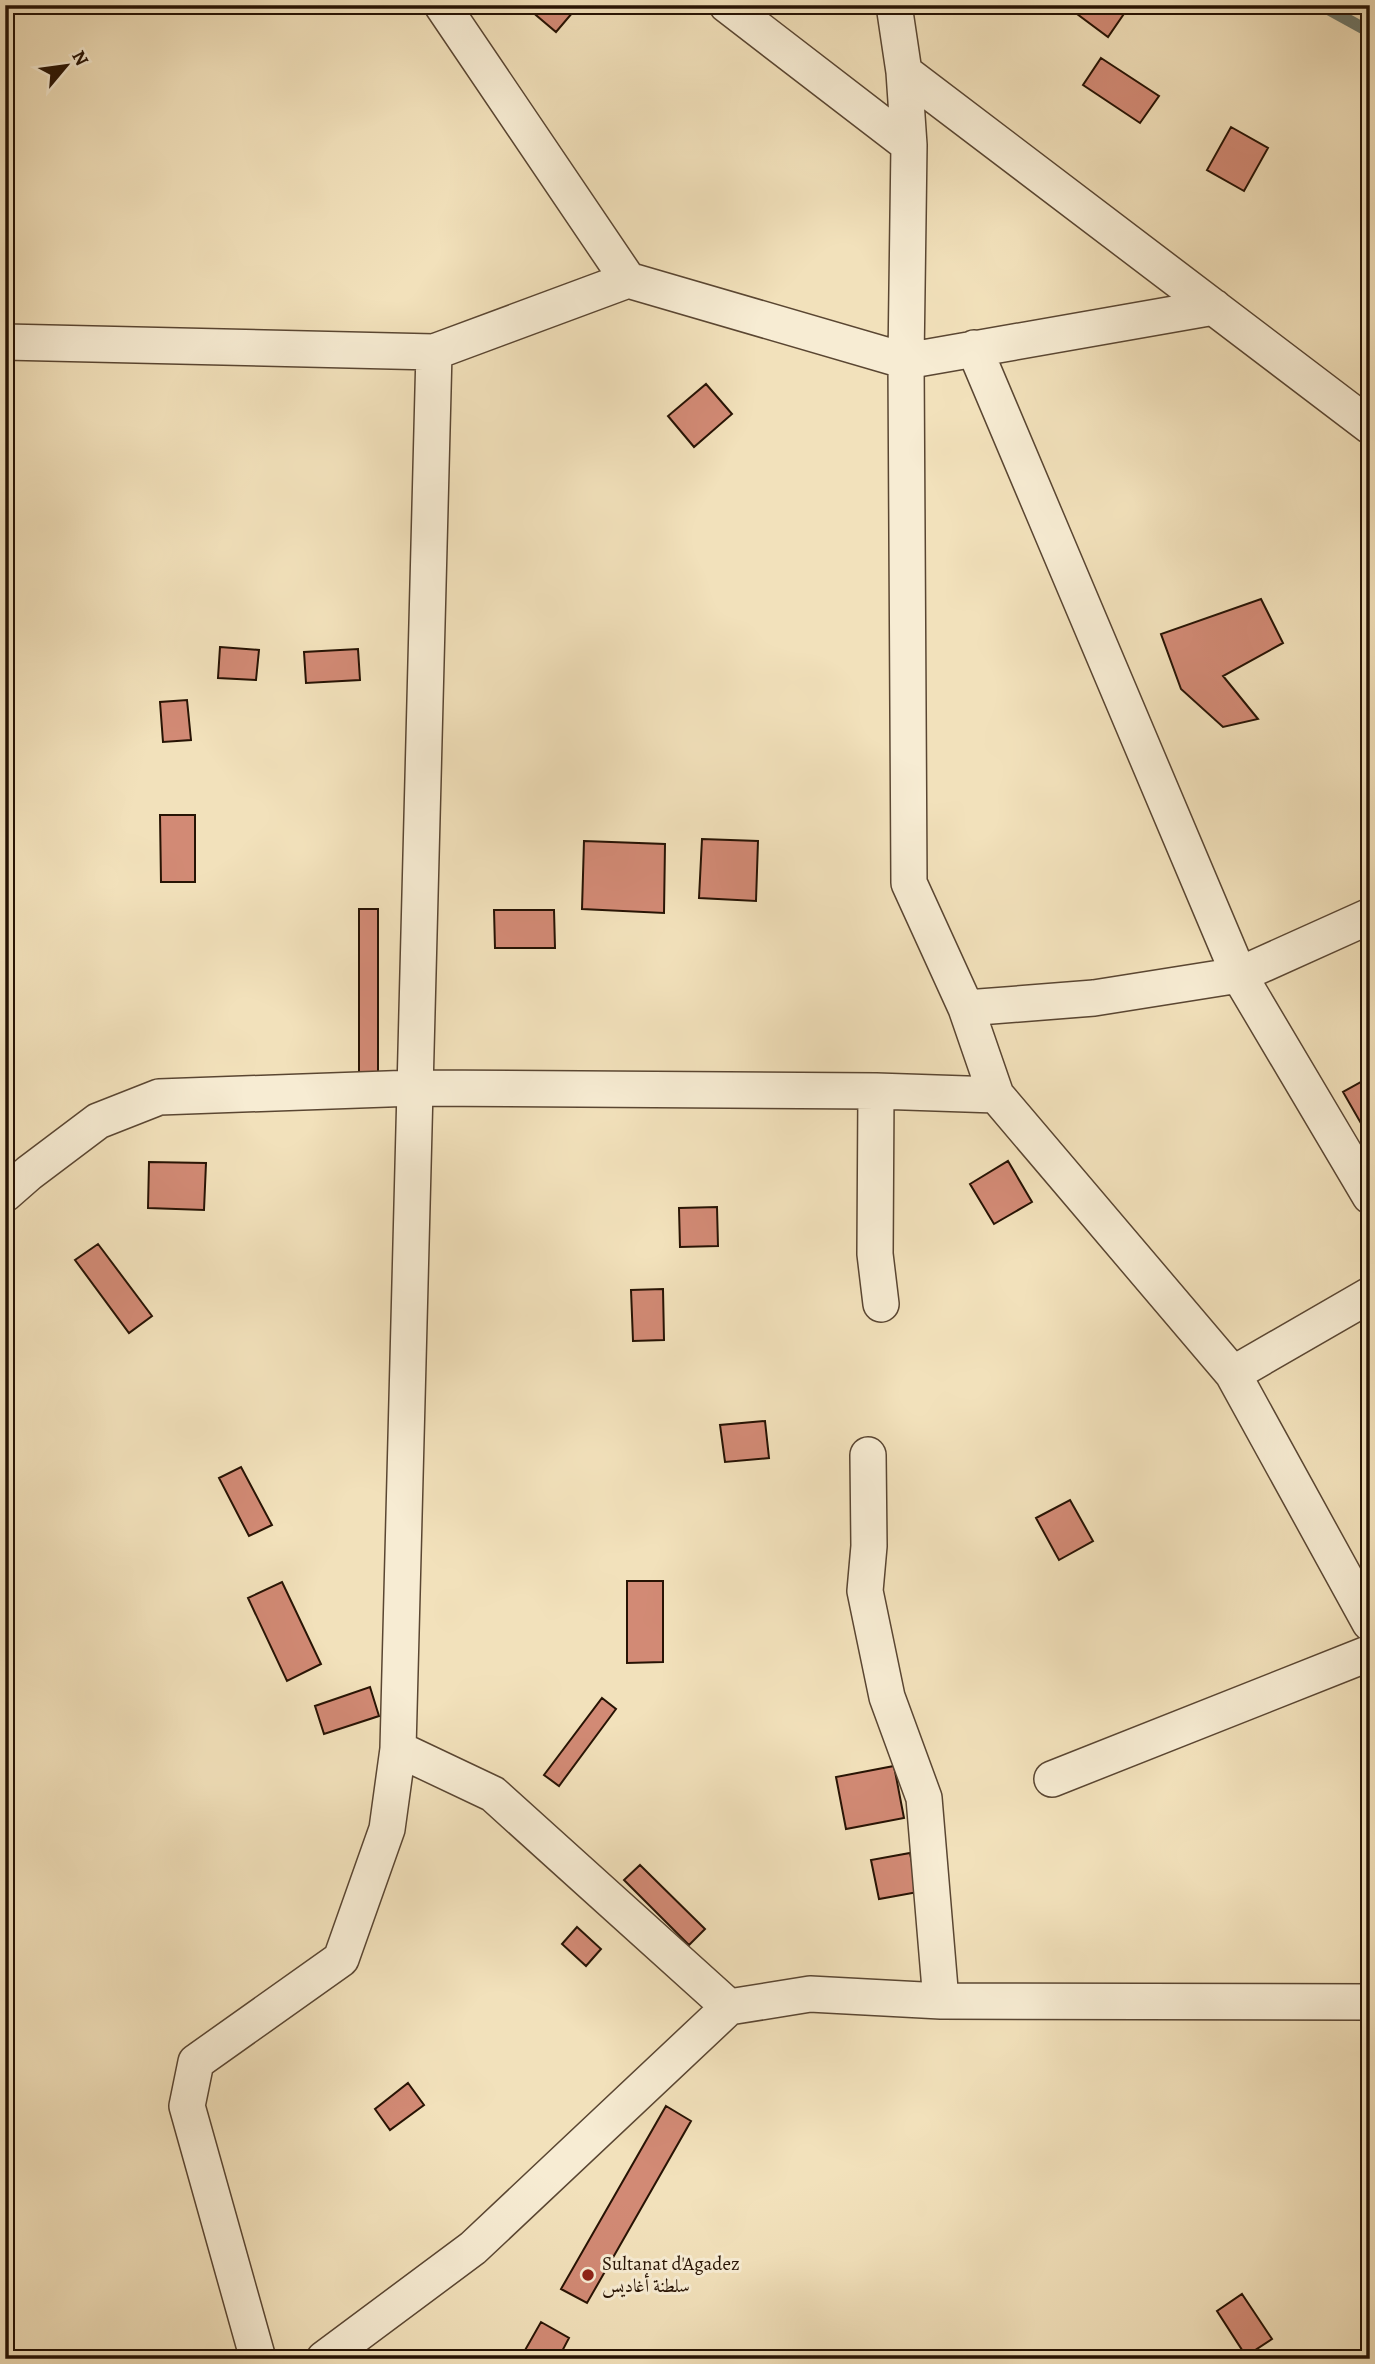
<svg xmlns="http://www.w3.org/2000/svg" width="1375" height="2364" viewBox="0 0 1375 2364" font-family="Alegreya,Amiri,serif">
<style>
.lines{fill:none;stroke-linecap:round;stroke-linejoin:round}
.stream{stroke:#6d796d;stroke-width:12}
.building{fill:#d28a75;stroke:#271304;stroke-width:2}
.minor-casing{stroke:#5a4632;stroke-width:38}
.minor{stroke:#f7ecd3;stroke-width:35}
.poi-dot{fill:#8f2418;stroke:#f7ecd3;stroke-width:2.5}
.labels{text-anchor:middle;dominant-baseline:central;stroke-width:6;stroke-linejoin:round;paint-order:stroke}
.poi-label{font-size:19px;fill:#271304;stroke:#f7ecd3;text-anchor:start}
</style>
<rect width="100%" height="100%" fill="#f2e1bb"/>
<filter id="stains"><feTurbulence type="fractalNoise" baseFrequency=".00286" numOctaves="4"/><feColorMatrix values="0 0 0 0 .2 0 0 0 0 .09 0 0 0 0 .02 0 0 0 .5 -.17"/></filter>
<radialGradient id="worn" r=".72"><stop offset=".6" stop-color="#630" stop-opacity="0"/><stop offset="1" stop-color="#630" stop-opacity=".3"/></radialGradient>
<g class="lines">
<path class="stream" d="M1321 5 1370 32"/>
</g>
<path class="building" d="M524 5H579L556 32Z
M1071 5H1130L1108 37 1069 8Z
M1101 58 1159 96 1140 123 1083 85Z
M1231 127 1268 148 1244 191 1207 170Z
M706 384 732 414 694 447 668 416Z
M1261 599 1283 643 1223 676 1258 719 1223 727 1181 689 1161 634Z
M220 647 259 650 256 680 218 678Z
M358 649 360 680 306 683 304 652Z
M187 700 191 740 163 742 160 702Z
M160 815H195V882H161Z
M702 839 758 841 756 901 699 898Z
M584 841 665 844 664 913 582 909Z
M359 909H378V1077L359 1078Z
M494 910H554L555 948H495Z
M1370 1077V1139L1343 1092Z
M1008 1161 1032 1202 994 1224 970 1184Z
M149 1162 206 1163 204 1210 148 1208Z
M717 1207 718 1246 680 1247 679 1208Z
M98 1244 152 1316 129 1333 75 1260Z
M663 1289 664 1340 633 1341 631 1290Z
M765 1421 769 1458 725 1462 720 1425Z
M241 1467 272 1525 249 1536 219 1478Z
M1070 1500 1093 1541 1059 1560 1036 1518Z
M627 1581H663V1662L627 1663Z
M282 1582 321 1664 287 1681 248 1598Z
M370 1687 379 1716 324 1734 315 1706Z
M602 1698 616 1709 559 1786 544 1775Z
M894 1766 904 1818 846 1829 836 1777Z
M910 1853 918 1892 879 1899 871 1860Z
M640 1865 705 1929 689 1945 624 1880Z
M577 1927 601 1949 586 1966 562 1944Z
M408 2083 424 2105 390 2130 375 2109Z
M666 2106 691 2121 587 2303 561 2289Z
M1242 2294 1272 2339 1246 2356 1217 2311Z
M541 2322 569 2338 558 2359H520Z"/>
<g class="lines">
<defs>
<path id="minor" d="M442 5 628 280
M727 5 909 145
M894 5 904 72 909 145 906 361 909 883 966 1008 996 1095 1233 1374 1370 1623
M904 72 1370 426
M5 342 434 352 628 280 906 361 1214 307
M974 348 1239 975 1370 1196
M966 1008 1094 998 1239 975 1370 916
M876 1091 875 1254 881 1304
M5 1194 29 1173 98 1121 159 1097 415 1088 876 1091 996 1095
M1233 1374 1370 1295
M868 1455 869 1546 865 1591 887 1697 924 1798 941 2001
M398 1749 493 1794 729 2007
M1052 1779 1370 1653
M258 2359 187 2106 196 2062 341 1959 387 1829 398 1749 434 352
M324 2359 473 2248 729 2007 810 1994 941 2001 1370 2002"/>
</defs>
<use href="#minor" class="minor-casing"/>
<use href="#minor" class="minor"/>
</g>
<circle class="poi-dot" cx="588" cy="2275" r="7"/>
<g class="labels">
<g class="poi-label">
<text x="602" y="2264">Sultanat d'Agadez<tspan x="602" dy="22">سلطنة أغاديس</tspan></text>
</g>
</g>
<rect width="1375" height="2364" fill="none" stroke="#f2e1bb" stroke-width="28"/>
<rect x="7" y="7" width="1361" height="2350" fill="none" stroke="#271304" stroke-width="3.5"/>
<rect x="14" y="14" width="1347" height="2336" fill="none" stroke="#271304" stroke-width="2"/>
<g transform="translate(66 66) rotate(61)" stroke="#f7ecd3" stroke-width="5" paint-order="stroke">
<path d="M0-5L12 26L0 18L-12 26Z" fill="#271304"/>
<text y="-10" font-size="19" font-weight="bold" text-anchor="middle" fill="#271304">N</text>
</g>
<rect width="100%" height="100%" filter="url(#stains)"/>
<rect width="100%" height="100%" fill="url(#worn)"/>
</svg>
